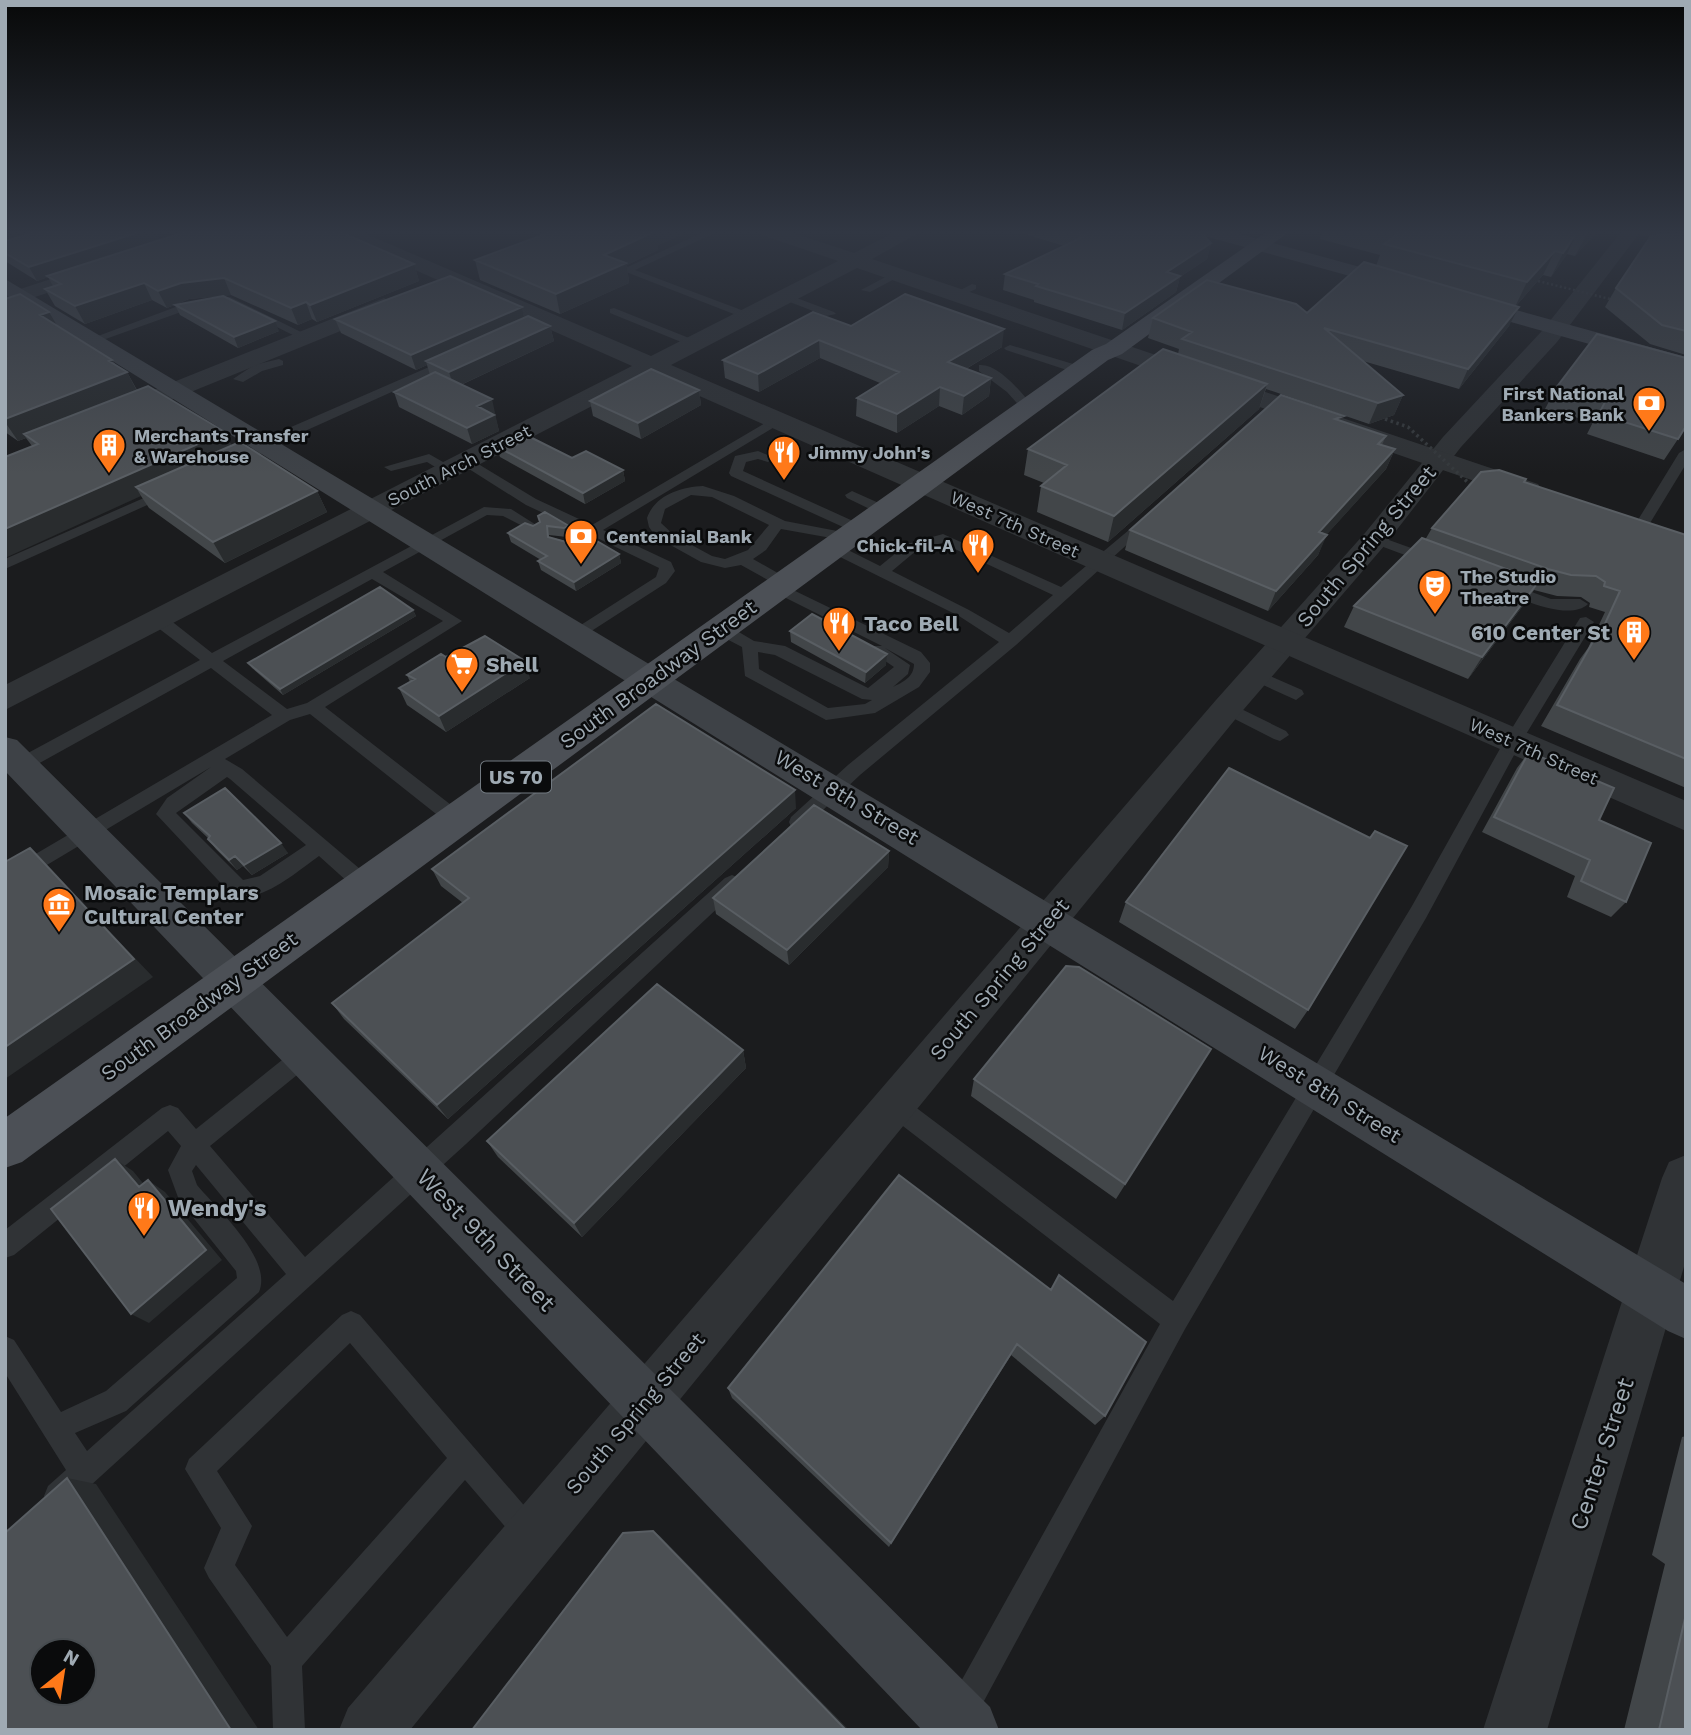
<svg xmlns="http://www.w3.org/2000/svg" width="1691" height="1735" viewBox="0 0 1691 1735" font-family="'Work Sans',sans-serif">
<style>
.built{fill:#1b1c1e;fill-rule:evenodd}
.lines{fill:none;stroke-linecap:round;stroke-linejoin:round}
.service{fill:#303336;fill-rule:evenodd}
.minor{fill:#303336;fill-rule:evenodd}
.tertiary{fill:#303336;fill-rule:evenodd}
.secondary{fill:#3e4247;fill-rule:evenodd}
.primary{fill:#4c5056;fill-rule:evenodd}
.path-bridge-far1{stroke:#363a3d;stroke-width:2.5;stroke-dasharray:2 2.5;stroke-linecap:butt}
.path-bridge{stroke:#363a3d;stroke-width:3.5;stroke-dasharray:2.5 3.5;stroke-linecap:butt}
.wall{fill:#424649}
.shaded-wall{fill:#292c2e}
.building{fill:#4c5054;stroke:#595e63;stroke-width:2;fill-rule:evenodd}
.labels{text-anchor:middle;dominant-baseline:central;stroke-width:5;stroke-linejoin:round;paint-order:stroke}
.far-poi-label{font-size:18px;font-weight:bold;fill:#9faab3;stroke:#0a0b0c;text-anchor:start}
.far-street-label{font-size:18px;fill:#9faab3;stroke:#0a0b0c}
.shield{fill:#0a0b0c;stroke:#727a81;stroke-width:2}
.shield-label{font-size:19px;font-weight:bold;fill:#9faab3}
.street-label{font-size:21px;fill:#9faab3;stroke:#0a0b0c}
.poi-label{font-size:21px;font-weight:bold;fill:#9faab3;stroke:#0a0b0c;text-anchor:start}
.near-poi-label{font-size:24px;font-weight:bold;fill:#9faab3;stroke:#0a0b0c;text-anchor:start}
.near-street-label{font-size:24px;fill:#9faab3;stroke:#0a0b0c}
</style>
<rect width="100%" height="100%" fill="#0f1011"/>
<path class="built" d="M5 231H1686V1730H5ZM42 1651H84V1693H42Z"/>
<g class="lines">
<path class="service" d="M706 231H719L635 270 752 314V318H744L621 270Z
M895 272 904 274 870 292 861 290Z
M972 284 976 285V289L958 297 953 294Z
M786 294 834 312 836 314 826 316 782 299 781 297Z
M230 297 311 337 301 339 228 303 195 307 100 341 90 339 189 302Z
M614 308 699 342 701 344 691 346 610 313V309Z
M1010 345 1083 367 1085 370 1079 374 1006 350 1004 348Z
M452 357 456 359V363L285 440 238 466 226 463 275 434Z
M279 359 283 361V365L262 371 243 382 233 379 254 365Z
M979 365C998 363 1021 392 1032 405V411H1024L1007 392 979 371Z
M777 416 783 420 781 423 603 530 671 562 675 571 666 583 579 639 571 634 573 630 656 577 659 568 593 536 577 540 575 537 582 531 526 505 458 462 470 459 536 499 592 525Z
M1686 449V464L1647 528 1640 532 1635 531 1633 528 1679 453Z
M758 451 775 458 768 462 758 459 746 462 743 471 864 526V532H854L731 476 729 473 735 456Z
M429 454 457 470 445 473 427 462 391 471 384 467Z
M703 486 734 496 785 521 853 534V540L848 541 781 529 766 550 753 559 790 580 793 583 787 587 921 652 930 663V672L919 687 875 713 826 720 745 676 742 647 715 633V625H727L754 641 785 646 868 688 894 667 869 650 871 646H882L772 591 769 588 775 584 741 565 725 568 701 562 656 537 649 527 647 518C655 495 681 487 703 486ZM691 495 712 497 769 525 748 550 725 559 712 556 675 536 661 523 665 509ZM885 648 914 664C914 677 903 682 893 687L908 674 910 665ZM758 652 775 655 862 699 872 700 865 704 828 708 759 669Z
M162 490 174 493 5 569V559Z
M852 491 890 508 892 511 880 514 847 498 845 495Z
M484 507 511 509 541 528 534 532 503 516 487 515 383 572 462 621 325 707 464 815 466 820 464 825H450L310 714 290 720 225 759 242 769 373 880 376 886 373 892H359L319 856C296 872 262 904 232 895L156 814 167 798 211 767 5 890V872L272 715 211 668 27 770H15L12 765 15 760 200 660 153 624V616H165L212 653ZM372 579 443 621 307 703 287 709 223 661ZM227 777 230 779 306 845 260 876 243 880 176 813Z
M1148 514 1153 515V521L1016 645 860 775 805 827H791L789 822 791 817 848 765 999 642 959 616 828 551V545H838L880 566 907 544 943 534 1061 587ZM942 543 1053 595 1009 633 969 610 892 571 917 550Z
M1375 535 1439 558 1441 561 1439 564H1429L1370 542 1368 539Z
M1504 582 1551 599H1580L1588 604C1569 622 1519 598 1499 590V584Z
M1586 617 1594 622 1520 744 1426 918 1185 1329 971 1725 960 1730 949 1725 944 1714 949 1703 1160 1324 886 1113 883 1105 886 1097 894 1094 902 1097 1173 1301 1412 906 1506 738 1580 618Z
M1256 670 1302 690 1304 694 1296 700 1250 679V671Z
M1227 702 1286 731 1289 735 1280 741 1274 739 1221 712 1219 708Z
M732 875 739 878 742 883 739 888 466 1144 68 1506 58 1510 48 1506 44 1496 48 1486 66 1470 5 1373V1336L14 1340 61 1412 106 1391 237 1278 236 1271 179 1200 168 1170 181 1146 168 1131 14 1255 5 1258V1230L162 1108 170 1105 178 1108 196 1129 297 1048 305 1045 313 1048 316 1055 313 1062 210 1146 305 1257 725 878ZM196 1165 286 1274 87 1451 75 1433 126 1411 259 1292C273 1259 218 1210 197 1185L192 1171Z
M351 1311 360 1315 540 1524 545 1534 540 1544 530 1549 520 1544 465 1480 302 1666 305 1730H273L271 1666 209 1578 204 1568 221 1528 185 1469 189 1459 342 1315ZM350 1343 447 1458 287 1637 235 1565 252 1526 217 1471Z"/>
<path class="minor" d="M1622 231H1641L1557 342 1461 447 1385 545 1238 716 410 1730H339L348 1708 1216 700 1365 533 1443 437 1541 332Z"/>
<path class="tertiary" d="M333 231H359L651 356 838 261 762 235 759 231H787L854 253 897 231H922L872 259 1538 484 1542 490 1538 496H1518L857 268 671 365 1686 801V831L652 375 5 710V685L632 366 336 235Z
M1638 231 1686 234V246L1641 235Z
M100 263 107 265 110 269 107 273 5 307V294Z
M384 298 395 305 392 310 144 411H126L123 406 126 401Z
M1686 1155V1260L1547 1730H1483L1662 1178 1669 1162Z"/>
<path class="secondary" d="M1198 231H1229L1411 281 1415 285 1404 291 1397 289 1201 235Z
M5 279 1686 1284V1339L1668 1331 5 294Z
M1465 296 1686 357V371L1457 307 1454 302Z
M5 737 17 740 990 1707 999 1730H922L5 771Z"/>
<path class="primary" d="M1268 231H1290L1122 354 1108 360 22 1162 5 1168V1118L1092 350 1106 344Z"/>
<path class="path-bridge-far1" d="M1538 281 1610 299"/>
<path class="path-bridge" d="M1385 419 1408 427 1474 488"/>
</g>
<path class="wall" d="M5 231 160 240 414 264 419 281 317 322 312 319 298 325 231 295 189 299 167 308 152 300 85 324 55 306 45 289 53 286 48 277 37 281 5 261Z
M553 231H690L658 245V250L627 265 629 283 560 314 480 280 475 260Z
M1015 231H1199L1211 243 1207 259 1180 277 1176 292 1122 330 1034 302V300L1003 290 1005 274 1064 246Z
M1322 231H1598L1575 256 1567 254 1551 277 1543 275 1516 306 1509 326 1459 389 1363 361 1403 395 1394 415 1369 424 1266 389 1259 409 1108 542 1037 512 1041 486 1044 483 1024 475 1028 449 1178 354 1179 349 1148 338 1153 318 1307 313 1376 266 1380 255 1320 239Z
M1686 233V355L1650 344 1605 307 1616 288Z
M5 299 57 325 112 360 116 365 127 372 137 390 225 432 231 445 317 491 327 512 225 563 149 508 141 496 32 446 26 438 18 441 5 432Z
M175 305 279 331 238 348 180 315Z
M522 307 524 318 550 326 554 341 461 385 496 415 495 416 499 431 472 444 399 407 394 392 430 375 427 365 416 370 341 333 335 319Z
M851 326 1002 347 966 369 991 378 989 396 962 415 939 406 897 433 856 416 857 398 880 383 820 358 759 392 725 378 723 360Z
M1597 334 1678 439 1664 460 1587 434 1593 422 1545 409 1556 388Z
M699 390 701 405 641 439 593 416 590 401Z
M1342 422 1386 436 1382 445 1395 449 1386 469 1326 535 1318 555 1268 611 1125 550 1130 530Z
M522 433 524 441 572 458 623 470 625 481 585 504 500 457 496 446Z
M1524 482 1686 535V788L1541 726 1580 659 1588 648 1605 612 1589 607 1590 603 1581 597 1557 596 1534 590 1525 603 1468 679 1344 627 1354 606 1425 540 1432 528Z
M545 512 571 534 567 537 549 535V537L619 554 621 563 576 591 541 570 538 561 541 560 511 542 508 533 533 526 540 522Z
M413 610 416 616 283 695 252 668 248 663Z
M790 631 886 665 865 683 791 642Z
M446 657 530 678 446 732 407 705 399 688 410 682 407 675Z
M1529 752 1599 820 1626 902 1611 917 1567 897 1575 876 1482 832 1517 768Z
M796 808 448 1119 344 1019 332 1003 463 903 441 886 432 869Z
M184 813 288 853 252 875 243 866 237 870 216 849 208 839V838L192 823Z
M889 851 888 867 789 965 716 914 713 898Z
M1126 902 1308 1010 1295 1029 1119 922Z
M1211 1049 1116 1199 971 1096 974 1079Z
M743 1050 746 1068 582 1237 498 1157 487 1141Z
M899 1175 1105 1416 1095 1425 1011 1355 889 1547 732 1398 728 1388Z
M1686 1436V1730H1624L1665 1564 1652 1555 1682 1437Z"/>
<path class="shaded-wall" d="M5 231H41L5 245Z
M143 231H156L160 240 37 281 29 267Z
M650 231H690L658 245V250L627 265 629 283 560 314 556 294 604 255Z
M1578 231 1567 254 1551 277 1563 253Z
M1589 231H1598L1575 256 1588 232Z
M1211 243 1207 259 1180 277 1176 292 1122 330 1125 313 1167 272Z
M1555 251 1543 275 1515 307 1527 282Z
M414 264 419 281 317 322 310 305Z
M224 278 231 295 189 299 167 308 158 291 181 283Z
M144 283 152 300 85 324 75 306Z
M306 302 312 319 298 325 291 308Z
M522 307 525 322 426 361 427 365 416 370 411 355Z
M1519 307 1509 326 1459 389 1468 369Z
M49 312 61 332 40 315Z
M275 321 279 331 238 348 234 337Z
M550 326 554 341 454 388 449 372Z
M1004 329 1002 347 947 380 948 362Z
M819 340 820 358 759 392 758 374Z
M112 360 121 374 127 372 138 393 24 434 26 438 18 441 5 422V419Z
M991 378 989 396 962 415 964 396Z
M1267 384 1259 409 1108 542 1114 516Z
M940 387 939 406 897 433V414Z
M699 390 701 405 641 439 638 423Z
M1403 395 1394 415 1369 424 1378 403Z
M492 399 499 431 472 444 467 428 477 406Z
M225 432 235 454 136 487 141 496 5 558V529Z
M522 433 525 444 516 445Z
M1395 449 1386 469 1311 552 1319 532Z
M623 470 625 481 585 504 583 493Z
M317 491 327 512 225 563 213 542Z
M569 526 571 534 567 537 564 528Z
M1327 535 1318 555 1268 611 1276 591Z
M619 554 621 563 576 591 574 582Z
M1539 581 1525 603 1468 679 1482 657Z
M413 610 416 616 283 695 280 689Z
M887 654 886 665 865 683 866 672Z
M525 661 530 678 446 732 439 716Z
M795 790 796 808 448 1119 437 1105Z
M281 843 288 853 252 875 244 865Z
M30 848 153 977 5 1079V1047Z
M889 851 888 867 789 965 787 950Z
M235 856 243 866 237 870 229 860Z
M743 1050 746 1068 582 1237 574 1223Z
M115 1159 133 1171 156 1199 139 1187Z
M148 1180 165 1192 222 1260 149 1323 131 1314Z
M1017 1344 1011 1355 889 1547 891 1543Z
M67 1478 96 1484 259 1730H231Z
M653 1531 660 1536 849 1730H846Z"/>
<path class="building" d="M40 231H143L29 267 5 253V241Z
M188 231H338L414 264 310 305 306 302 291 308 224 278 181 283 158 291 144 283 75 306 45 289 61 284 47 276Z
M553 231H656L604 255 626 263 556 294 475 260Z
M1068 231H1199L1211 243 1167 272 1180 276 1125 313 1036 286 1038 284 1005 274 1085 236Z
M1390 231H1578L1563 253 1555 251 1527 282 1384 244 1399 233Z
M1686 233V331L1662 325 1616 288 1651 236Z
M1364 262 1519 307 1468 369 1324 328 1403 395 1378 403 1182 339 1192 332 1153 318 1207 280 1296 304 1307 313Z
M450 276 522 307 411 355 335 319Z
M20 294 49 312 40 315 112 360 109 361 127 372 5 419V299Z
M905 294 1004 329 948 362 991 378 964 396 940 387 897 414 857 398 899 372 819 340 758 374 723 360 813 312 851 326Z
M223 296 275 321 234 337 175 305Z
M528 316 550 326 449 372 426 361Z
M1597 334 1686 358V426L1678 439 1599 414 1605 402 1556 388Z
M1163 349 1267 384 1114 516 1041 486 1067 465 1028 449Z
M651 369 699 390 638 423 590 401Z
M435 372 492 399 477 406 494 415 467 428 394 392Z
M148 386 225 432 5 529V457L38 444 24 434Z
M1281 395 1344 416 1335 419 1386 436 1378 444 1395 449 1319 532 1327 535 1276 591 1130 530Z
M522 433 516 445 530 437 572 458 586 451 623 470 583 493 496 446Z
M240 442 317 491 213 542 136 487Z
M1499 470 1526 479 1524 482 1686 535V759L1557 705 1595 638 1598 639 1620 591 1604 586 1605 582 1596 576 1571 575 1548 569 1432 528 1481 472Z
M545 512 569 526 564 528 547 526 548 537 566 542 585 534 619 554 574 582 538 561 547 556 508 533 525 523 533 526 540 522 538 516Z
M1422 538 1539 581 1482 657 1354 606Z
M380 587 413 610 280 689 248 663Z
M812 614 887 654 866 672 790 631Z
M485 636 525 661 439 716 399 688 415 679 407 675 441 654 446 657Z
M656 704 795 790 437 1105 332 1003 469 898 432 869Z
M1529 752 1614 788 1599 820 1651 843 1626 902 1581 881 1590 860 1494 817Z
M1229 768 1370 838 1375 831 1407 846 1308 1010 1126 902Z
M225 788 281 843 244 865 235 856 229 860 208 839 210 836 184 813Z
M814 805 889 851 787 950 713 898Z
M30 848 134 959 5 1047V862Z
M1066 966 1079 967 1211 1049 1125 1184 974 1079Z
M657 984 743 1050 574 1223 487 1141Z
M115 1159 139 1187 148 1180 206 1250 131 1314 51 1209Z
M899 1175 1051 1290 1059 1275 1146 1342 1105 1416 1017 1344 891 1543 728 1388Z
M67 1478 231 1730H5V1533ZM42 1651H84V1693H42Z
M653 1531 846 1730H472L623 1533Z
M1686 1614V1730H1659Z"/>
<linearGradient id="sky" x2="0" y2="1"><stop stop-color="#080909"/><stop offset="0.49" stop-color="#313743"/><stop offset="1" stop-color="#313743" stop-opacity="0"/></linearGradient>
<rect width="1691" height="474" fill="url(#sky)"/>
<defs>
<symbol id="bank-pin" viewBox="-11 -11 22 30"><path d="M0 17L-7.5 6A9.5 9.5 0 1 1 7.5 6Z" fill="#ff7919" stroke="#0a0b0c"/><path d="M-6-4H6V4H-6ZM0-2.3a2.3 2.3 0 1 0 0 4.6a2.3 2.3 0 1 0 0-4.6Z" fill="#fff"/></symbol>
<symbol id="building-pin" viewBox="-11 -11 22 30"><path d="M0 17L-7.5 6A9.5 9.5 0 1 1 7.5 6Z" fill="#ff7919" stroke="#0a0b0c"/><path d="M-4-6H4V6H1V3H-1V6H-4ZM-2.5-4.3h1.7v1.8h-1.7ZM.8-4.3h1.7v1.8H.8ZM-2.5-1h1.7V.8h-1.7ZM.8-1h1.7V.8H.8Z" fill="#fff"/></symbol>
<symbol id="restaurant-pin" viewBox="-11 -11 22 30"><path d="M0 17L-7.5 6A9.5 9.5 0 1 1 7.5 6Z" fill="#ff7919" stroke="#0a0b0c"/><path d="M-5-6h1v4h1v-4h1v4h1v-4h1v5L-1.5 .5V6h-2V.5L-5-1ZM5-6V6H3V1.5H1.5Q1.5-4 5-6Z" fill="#fff"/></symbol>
<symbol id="theatre-pin" viewBox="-11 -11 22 30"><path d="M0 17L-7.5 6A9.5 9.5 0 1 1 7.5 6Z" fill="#ff7919" stroke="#0a0b0c"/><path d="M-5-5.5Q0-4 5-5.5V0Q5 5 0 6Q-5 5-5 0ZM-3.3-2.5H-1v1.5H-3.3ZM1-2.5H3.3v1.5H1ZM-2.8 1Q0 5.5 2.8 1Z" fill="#fff"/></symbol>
<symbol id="supermarket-pin" viewBox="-11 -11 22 30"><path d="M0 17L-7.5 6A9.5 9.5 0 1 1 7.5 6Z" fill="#ff7919" stroke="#0a0b0c"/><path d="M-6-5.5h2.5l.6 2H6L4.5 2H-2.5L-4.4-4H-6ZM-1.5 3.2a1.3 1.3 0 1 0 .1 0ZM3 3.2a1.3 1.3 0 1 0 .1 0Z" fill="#fff"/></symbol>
<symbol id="museum-pin" viewBox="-11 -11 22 30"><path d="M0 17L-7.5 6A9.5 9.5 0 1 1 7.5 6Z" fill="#ff7919" stroke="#0a0b0c"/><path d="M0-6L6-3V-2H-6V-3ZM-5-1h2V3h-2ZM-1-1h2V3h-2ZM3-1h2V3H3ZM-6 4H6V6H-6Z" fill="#fff"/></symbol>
</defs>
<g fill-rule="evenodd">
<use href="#bank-pin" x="1630" y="384" width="38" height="52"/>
<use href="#building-pin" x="90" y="426" width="38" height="52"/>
<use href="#restaurant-pin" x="765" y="433" width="38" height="52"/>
<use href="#bank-pin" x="562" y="517" width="38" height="52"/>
<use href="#restaurant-pin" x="959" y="526" width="38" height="52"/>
<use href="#theatre-pin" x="1416" y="567" width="38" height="52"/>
<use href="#restaurant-pin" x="820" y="604" width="38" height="52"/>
<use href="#building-pin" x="1615" y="613" width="38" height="52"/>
<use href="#supermarket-pin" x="443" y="645" width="38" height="52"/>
<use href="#museum-pin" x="40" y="885" width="38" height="52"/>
<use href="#restaurant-pin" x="125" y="1189" width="38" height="52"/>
</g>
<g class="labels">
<g class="far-poi-label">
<text x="1624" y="393" text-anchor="end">First National<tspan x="1624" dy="21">Bankers Bank</tspan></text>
<text x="134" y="435">Merchants Transfer<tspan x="134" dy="21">&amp; Warehouse</tspan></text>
<text x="808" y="452">Jimmy John's</text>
<text x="606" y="536">Centennial Bank</text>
<text x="954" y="545" text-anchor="end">Chick-fil-A</text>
<text x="1460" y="576">The Studio<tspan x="1460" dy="21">Theatre</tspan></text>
</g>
<g class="far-street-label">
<text transform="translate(459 465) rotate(-27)">South Arch Street</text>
<text transform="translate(1015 524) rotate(24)">West 7th Street</text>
<text transform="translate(1534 751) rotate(24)">West 7th Street</text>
</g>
<rect class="shield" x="481" y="761.5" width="70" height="31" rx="5"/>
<g class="shield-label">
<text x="516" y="777">US 70</text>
</g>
<g class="street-label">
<text transform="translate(1366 546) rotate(-50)">South Spring Street</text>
<text transform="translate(658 674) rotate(-36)">South Broadway Street</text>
<text transform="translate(847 797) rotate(31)">West 8th Street</text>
<text transform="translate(999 979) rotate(-50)">South Spring Street</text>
<text transform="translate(199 1006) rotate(-36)">South Broadway Street</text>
<text transform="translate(1330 1094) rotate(32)">West 8th Street</text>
<text transform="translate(635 1413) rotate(-50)">South Spring Street</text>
</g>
<g class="poi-label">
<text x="864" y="623">Taco Bell</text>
<text x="1610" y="632" text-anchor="end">610 Center St</text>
<text x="486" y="664">Shell</text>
<text x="84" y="892">Mosaic Templars<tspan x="84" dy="24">Cultural Center</tspan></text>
</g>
<g class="near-poi-label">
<text x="168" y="1208">Wendy's</text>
</g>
<g class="near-street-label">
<text transform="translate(486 1240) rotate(46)">West 9th Street</text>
<text transform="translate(1602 1454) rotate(-72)">Center Street</text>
</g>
</g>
<rect width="1691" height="1735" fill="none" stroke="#9faab3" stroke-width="14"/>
<g transform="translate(63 1672) rotate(30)"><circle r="33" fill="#0a0b0c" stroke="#464b4f" stroke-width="2"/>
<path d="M0-5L12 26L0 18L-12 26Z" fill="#ff7919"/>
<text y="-10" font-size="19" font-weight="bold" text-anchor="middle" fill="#9faab3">N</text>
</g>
</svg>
